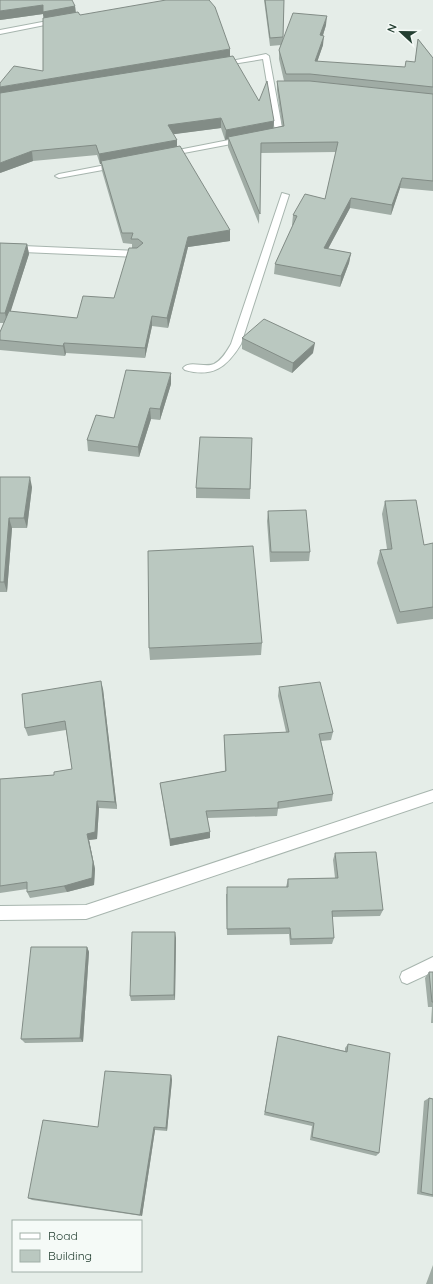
<svg xmlns="http://www.w3.org/2000/svg" width="433" height="1284" viewBox="0 0 433 1284" font-family="Quicksand,sans-serif">
<style>
.lines{fill:none;stroke-linecap:round;stroke-linejoin:round}
.minor-casing{stroke:#a7b5ae;stroke-width:2}
.minor{fill:#fff;fill-rule:evenodd}
.wall{fill:#a0aca5}
.shaded-wall{fill:#828c86}
.building{fill:#bac8c0;stroke:#828c86}
</style>
<rect width="100%" height="100%" fill="#e5ede8"/>
<g class="lines">
<defs>
<path id="minor" d="M58 19 60 20V22L0 34V30Z
M266 54 269 56 283 133 279 135 267 136V132L275 131 263 59 220 66 216 64Z
M244 137 248 139 247 141 168 156 164 154 168 152Z
M116 163H119V167L59 178 55 176 59 174Z
M282 193 289 195 241 344C227 367 213 378 185 370L183 368C189 360 205 368 214 364 222 360 227 351 231 344Z
M0 245 138 251 142 254 138 257 0 251Z
M433 790V802L86 919 0 920V906L86 905Z
M433 957V972L407 984 402 982 400 977 402 972Z"/>
</defs>
<use href="#minor" class="minor-casing"/>
<use href="#minor" class="minor"/>
</g>
<path class="wall" d="M0 0 75 6 76 13 80 15 230 56 259 101 274 121 273 128 282 126 277 90V81H284L279 59V50L281 45 270 46 264 0H284L283 39 326 25 323 35V45L317 62 405 67 415 62 418 39 433 58V191L400 188 391 215 350 208 328 249 351 253 349 263 340 287 274 274 275 264 293 225H292L293 215 325 199 336 152 261 153 259 224 228 147V139L225 140 221 128 173 134 177 140V146L230 241 188 247 168 328 152 326 145 358 66 353 65 356 0 350V332L4 323H0V243L27 244 29 254 10 312 77 318 114 298 132 248V244L123 243 102 171 101 164H100L97 155 33 161 0 173 43 71 44 18 43 14 0 20Z
M242 338 313 353 292 373 242 349Z
M171 384 160 420 151 419 139 457 88 451 87 440 114 418Z
M252 438 250 499 196 498V488Z
M0 477 32 487 27 528H12L7 592H0Z
M385 501 424 545 433 543V619L397 624 377 563 380 550 387 549 382 514Z
M268 511 310 552 309 561 270 562 267 521Z
M262 643 261 655 150 660 149 648Z
M279 687 333 732 331 740 321 741 333 794 332 801 278 809 277 816 207 818 210 838 170 846 160 783 225 771 224 735 286 732 278 696Z
M103 689 117 809 99 808 97 839 89 840 95 869 94 885 67 892 30 898 27 892V889L0 893V779L54 775 72 769 66 730 28 736 25 728Z
M335 853 383 910 380 916 332 917 334 938 332 944 290 945 289 934 227 935 226 894 286 887 288 879 335 878 333 860Z
M176 938 175 1000 131 1001 130 996Z
M87 947 89 952 83 1042 25 1043 21 1039Z
M429 972H433V1023H431L432 1007H428L425 978Z
M278 1036 345 1051V1048L348 1044 379 1153 376 1156 310 1140 312 1126 264 1115Z
M171 1075 172 1080 167 1131 155 1130 142 1216 32 1200 28 1198 98 1127Z
M429 1098 433 1099V1197L417 1194 424 1101Z
M433 1265V1284H426Z"/>
<path class="shaded-wall" d="M43 5 75 6 76 16 44 21 43 14 0 20V11Z
M327 16 326 25 320 45V35Z
M324 36 323 45 314 71 315 61Z
M230 49V58L0 96V87Z
M221 118V128L168 135V125Z
M274 121 273 131 228 137V139L225 140 226 130Z
M177 140V149L101 161V164H100L99 154Z
M32 151 33 161 0 173V163Z
M402 178 400 188 391 215 392 205Z
M351 198 350 208 323 258 324 248Z
M230 230V241L188 247 168 328 167 318 188 237Z
M27 244 29 254 7 323 5 313Z
M351 253 349 263 340 287 341 276Z
M152 316V326L145 358V348Z
M64 343 66 353 65 356 63 346Z
M315 343 313 353 292 373 293 363Z
M171 373V384L160 420V409Z
M150 408 151 419 139 457 138 447Z
M30 477 32 487 27 528 24 518Z
M9 518 12 528 7 592 4 582Z
M101 681 103 689 117 809 115 802Z
M97 801 99 808 97 839 89 840 95 869 94 885 67 892 64 886Z
M210 832V838L170 846V839Z
M175 932 176 938 175 1000 174 995Z
M87 947 89 952 83 1042 80 1038Z
M171 1075 172 1080 167 1131 166 1128Z
M154 1127 155 1130 142 1216 140 1215Z"/>
<path class="building" d="M0 0H72L75 6 43 12V5L0 11Z
M166 0H209L215 7 230 49 0 87V83L14 66 43 71V18L78 12 80 15Z
M265 0H284L283 37 270 38Z
M293 13 327 16 320 35 324 36 315 61 405 67 406 61 415 62 418 39 433 58V87L310 74H286L279 50Z
M233 56 259 101 267 81 274 121 226 130 221 118 168 125 177 140 99 154 96 145 32 151 0 163V93Z
M277 81H310L433 94V181L402 178 392 205 351 198 324 248 351 253 341 276 275 264 297 216 293 215 305 194 325 199 338 142 261 143 260 214 228 137 284 126Z
M180 146 230 230 188 237 167 318 152 316 145 348 64 343 63 346 0 340V332L9 311 77 318 83 296 114 298 129 248H137L143 243 138 239H131L133 233H122L101 161Z
M0 243 27 244 5 313H0Z
M264 319 315 343 293 363 242 338Z
M126 370 171 373 160 409 150 408 138 447 87 440 96 415 114 418Z
M200 437 252 438 250 489 196 488Z
M0 477H30L24 518H9L4 582H0Z
M416 500 424 545 433 543V607L400 612 380 550 392 549 385 501Z
M306 510 310 552H271L268 511Z
M253 546 262 643 149 648 148 551Z
M101 681 115 802 97 801 95 832 87 834 93 862 92 878 64 886 27 892V882L0 886V779L54 775V772L72 769 65 721 25 728 22 694Z
M320 682 333 732 319 734 333 794 278 802V808L206 811 210 832 170 839 160 783 226 771 224 735 289 732 279 687Z
M376 852 383 910 332 911 334 938 291 939 290 928 227 929V887H288V879L338 878 335 853Z
M132 932H175L174 995 130 996Z
M31 947H87L80 1038 21 1039Z
M429 972H433V1002H432Z
M278 1036 347 1052 348 1044 390 1053 379 1153 312 1137 314 1123 265 1112Z
M105 1071 171 1075 166 1128 154 1127 140 1215 28 1198 43 1120 98 1127Z
M429 1098 433 1099V1195L421 1192Z"/>
<rect x="12" y="1220" width="130" height="52" fill="#f5faf7" stroke="#a1afa8"/>
<rect x="20" y="1233" width="20" height="6" fill="#ffffff" stroke="#a1afa8"/>
<text x="48" y="1240" font-size="12" fill="#243f32">Road</text>
<rect x="20" y="1250" width="20" height="12" fill="#bac8c0" stroke="#a1afa8"/>
<text x="48" y="1260" font-size="12" fill="#243f32">Building</text>
<g transform="translate(401 32) rotate(292)" stroke="#f5faf7" stroke-width="3" paint-order="stroke">
<path d="M0-3L7 15L0 10L-7 15Z" fill="#243f32"/>
<text y="-6" font-size="11" font-weight="bold" text-anchor="middle" fill="#243f32">N</text>
</g>
</svg>
